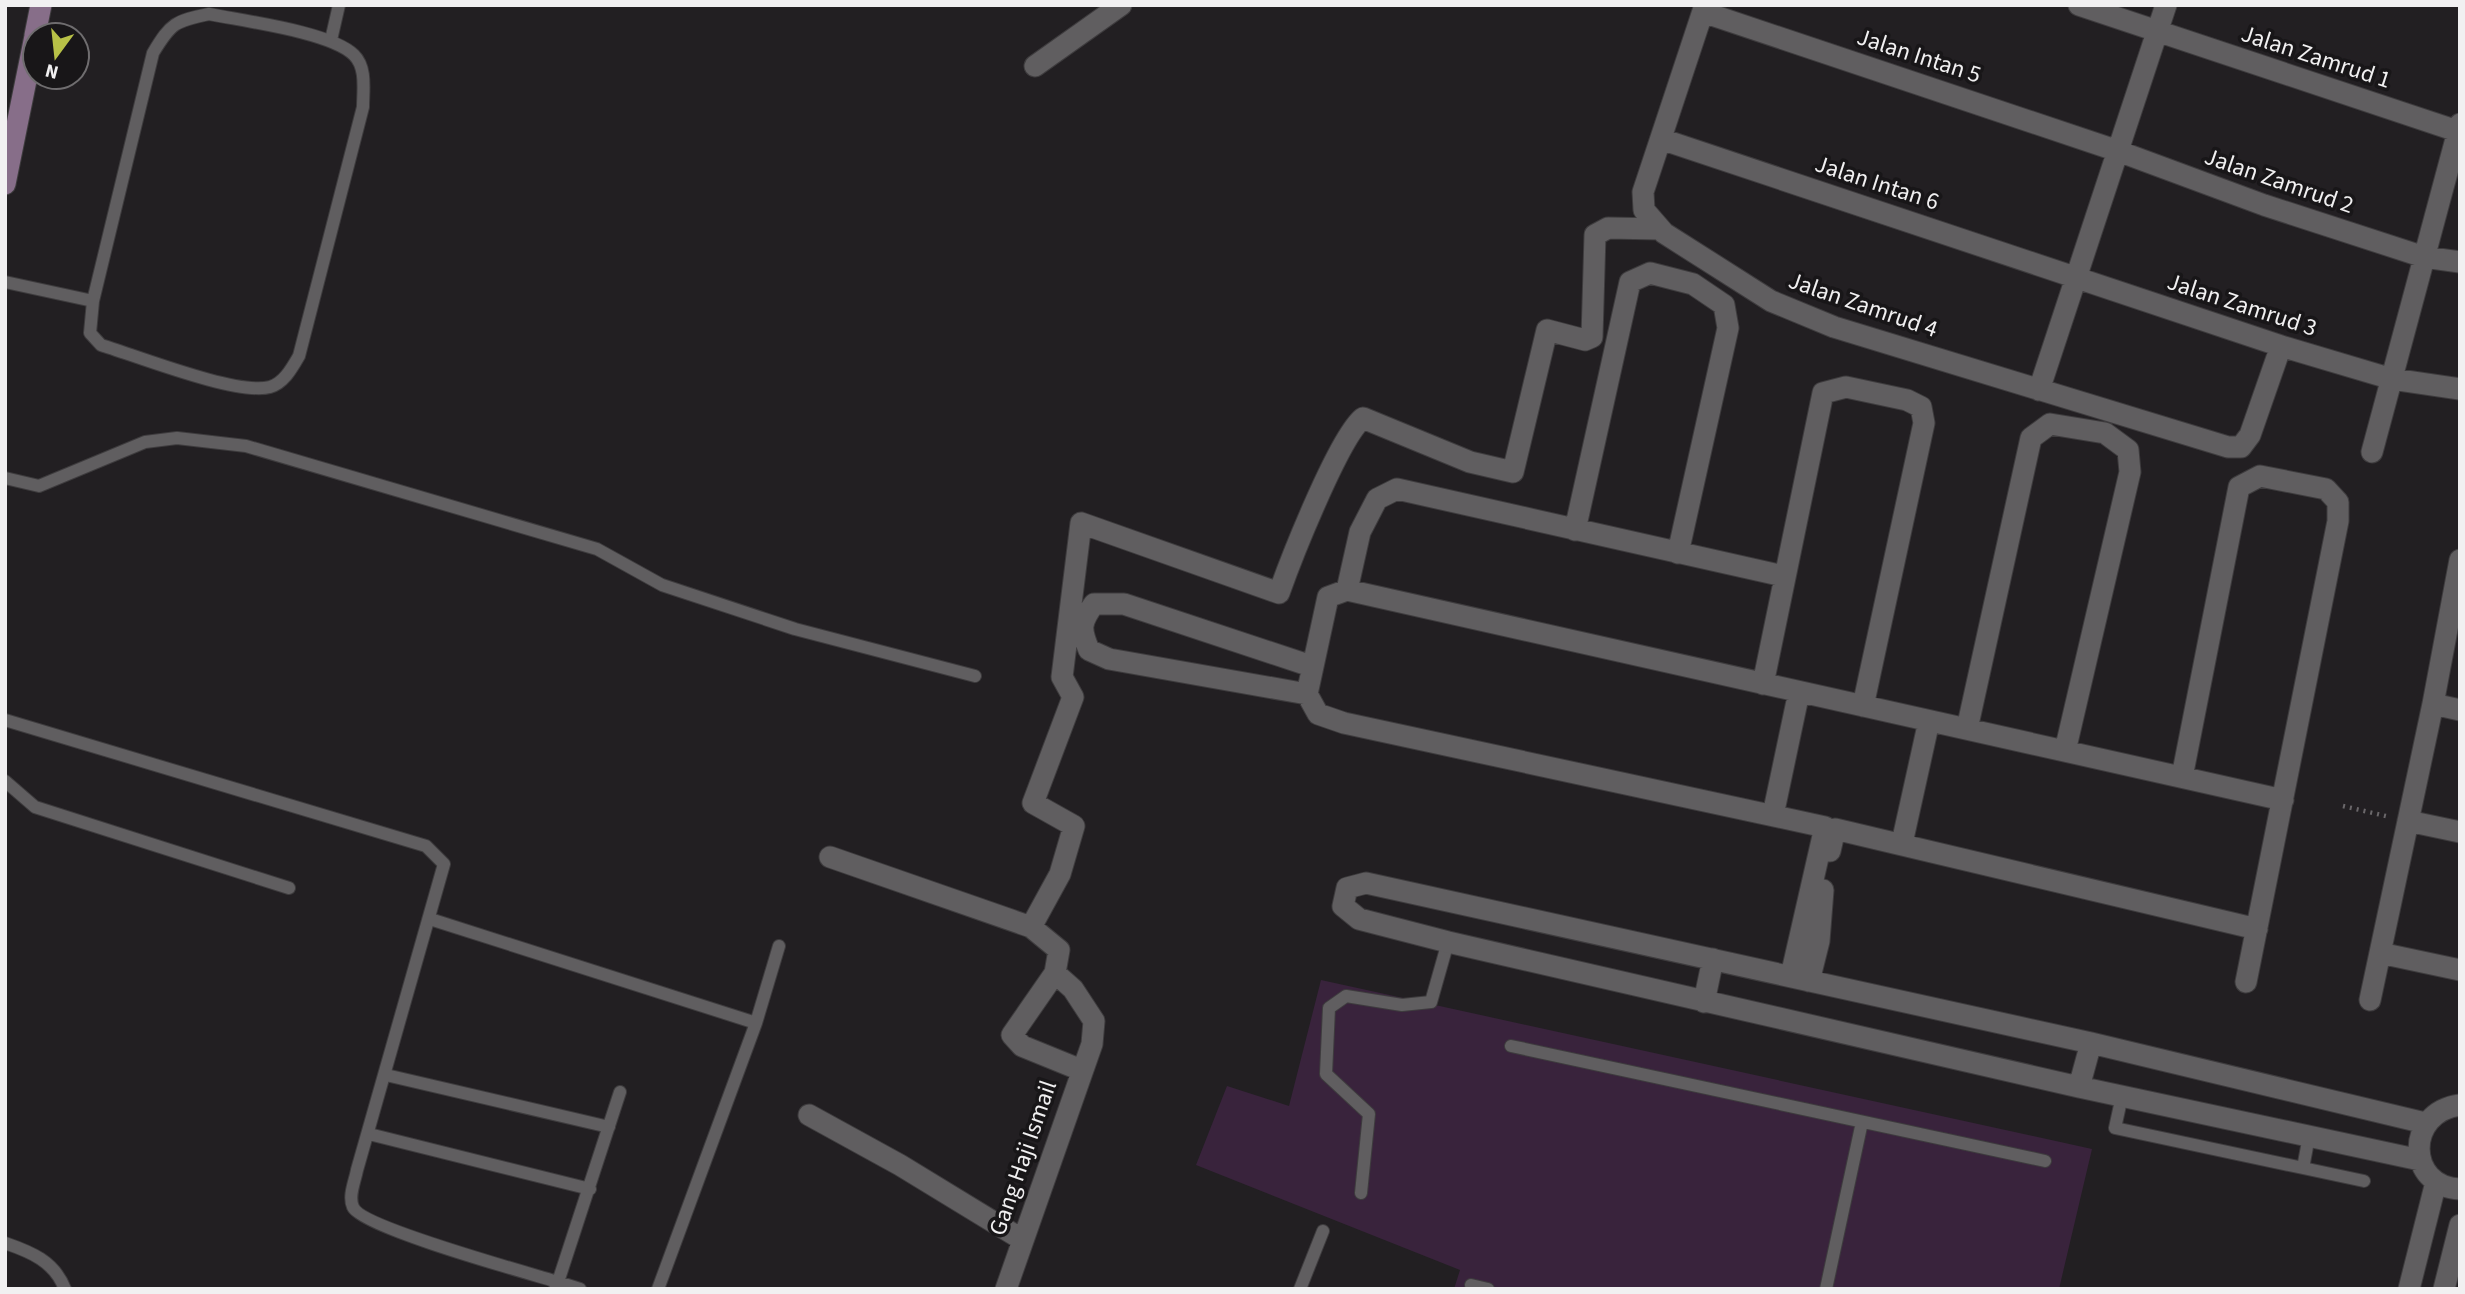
<svg xmlns="http://www.w3.org/2000/svg" width="2465" height="1294" viewBox="0 0 2465 1294" font-family="'Source Sans 3',sans-serif">
<style>
.green{fill:#39233c}
.lines{fill:none;stroke-linecap:round;stroke-linejoin:round}
.lane-casing{stroke:#3e3c3e;stroke-width:14}
.street-casing{stroke:#3e3c3e;stroke-width:23}
.secondary-casing{stroke:#3e3c3e;stroke-width:23}
.path{stroke:#6a676a;stroke-width:4.5;stroke-dasharray:2 5;stroke-linecap:butt}
.lane{stroke:#605e60;stroke-width:12}
.street{stroke:#605e60;stroke-width:21}
.secondary{stroke:#876e89;stroke-width:21}
.labels{text-anchor:middle;dominant-baseline:central;stroke-width:7;stroke-linejoin:round;paint-order:stroke}
.street-label{font-size:24px;fill:#f1f0f1;stroke:#181618}
</style>
<rect width="100%" height="100%" fill="#221f22"/>
<path class="green" d="M1321 980 2092 1149 2059 1289H1454L1460 1270 1196 1165 1227 1086 1289 1106Z"/>
<g class="lines">
<defs>
<path id="lane" d="M209 14C243 21 331 32 354 55 367 68 363 90 363 107L299 356C292 368 284 383 270 387 238 396 137 356 101 345L90 333 93 301 153 53C171 23 175 21 209 14Z
M331 40 339 5
M5 282 93 301
M5 478 39 486 145 442 177 438 246 446 597 549 662 585 795 629 975 676
M5 720 426 846 444 864 357 1170C355 1181 348 1196 353 1207 361 1227 528 1273 558 1282L555 1289
M5 781 35 807 289 888
M430 919 756 1023
M1511 1046 2045 1161
M386 1075 609 1127
M2122 1096 2115 1128 2303 1168 2309 1136
M369 1134 590 1189
M2303 1168 2364 1181
M1361 1193 1369 1114 1326 1074 1329 1008 1346 996 1402 1005 1431 1002 1448 942
M5 1243C31 1252 54 1261 65 1289
M1471 1285 1488 1289
M580 1289 558 1282 620 1092
M658 1289 756 1023 779 946
M1300 1289 1323 1231
M1826 1289 1862 1122"/>
<path id="street" d="M1705 5 1643 192 1644 210 1664 233 1771 301 1834 327 2228 447H2241L2250 435 2281 346
M2079 5 2460 132
M1703 12 2118 151 2264 205 2424 257 2460 262
M1035 66 1121 5
M1661 139 2281 346 2392 379 2460 389
M2039 390 2166 5
M2372 452 2460 124
M1575 530 1630 282 1650 273 1693 284 1724 305 1728 328 1678 553
M1347 590 1360 532 1377 499 1397 489 1783 576
M1763 684 1823 393 1846 387 1907 400 1921 407 1924 423 1863 706
M1307 694 1109 659 1089 650C1080 629 1080 623 1094 604H1124L1311 666
M2433 704 2460 710
M1967 729 2031 438 2050 424 2105 433 2128 450 2130 472 2065 751
M2182 777 2239 487 2260 476 2326 489 2338 502V521L2246 982
M1773 815 1799 692
M2408 821 2460 832
M1902 843 1929 721
M1830 851 1835 829 2257 929
M830 857 1031 927 1059 950 1055 973 1012 1035 1022 1046 1081 1070
M1031 927 1060 874 1074 826 1033 803 1073 697 1062 677 1081 523 1279 593C1291 559 1339 437 1363 418L1470 462 1513 472 1547 330 1585 340 1592 337 1595 235 1608 228 1660 229
M2380 953 2460 970
M1791 976 1825 827 1344 723 1318 714 1307 694 1328 597 1347 590 2283 800
M1809 981 1819 941 1823 890
M2370 1000 2433 704 2460 560
M1704 1002 1713 959
M2079 1087 2091 1043
M2460 1105C2405 1112 2406 1187 2460 1189
M809 1115 900 1165 1023 1240
M2420 1160 2079 1087 1448 942 1359 919 1343 906 1347 888 1366 883 2091 1043 2425 1123
M1006 1289 1092 1044 1094 1021 1073 989 1055 973
M2409 1289 2436 1182
M2444 1289 2460 1225"/>
<path id="secondary" d="M35 35 41 5
M5 184 35 36"/>
</defs>
<use href="#lane" class="lane-casing"/>
<use href="#street" class="street-casing"/>
<use href="#secondary" class="secondary-casing"/>
<path class="path" d="M2343 806 2390 817"/>
<use href="#lane" class="lane"/>
<use href="#street" class="street"/>
<use href="#secondary" class="secondary"/>
</g>
<g class="labels">
<g class="street-label">
<text transform="translate(1919 56) rotate(18)">Jalan Intan 5</text>
<text transform="translate(2316 57) rotate(18)">Jalan Zamrud 1</text>
<text transform="translate(2279 181) rotate(19)">Jalan Zamrud 2</text>
<text transform="translate(1877 183) rotate(18)">Jalan Intan 6</text>
<text transform="translate(1863 305) rotate(19)">Jalan Zamrud 4</text>
<text transform="translate(2242 305) rotate(18)">Jalan Zamrud 3</text>
<text transform="translate(1023 1158) rotate(-71)">Gang Haji Ismail</text>
</g>
</g>
<rect width="2465" height="1294" fill="none" stroke="#f1f0f1" stroke-width="14"/>
<g transform="translate(56 56) rotate(195)"><circle r="33" fill="#181618" stroke="#6f6d6f" stroke-width="2"/>
<path d="M0-5L12 26L0 18L-12 26Z" fill="#b8c147"/>
<text y="-10" font-size="19" font-weight="bold" text-anchor="middle" fill="#f1f0f1">N</text>
</g>
</svg>
